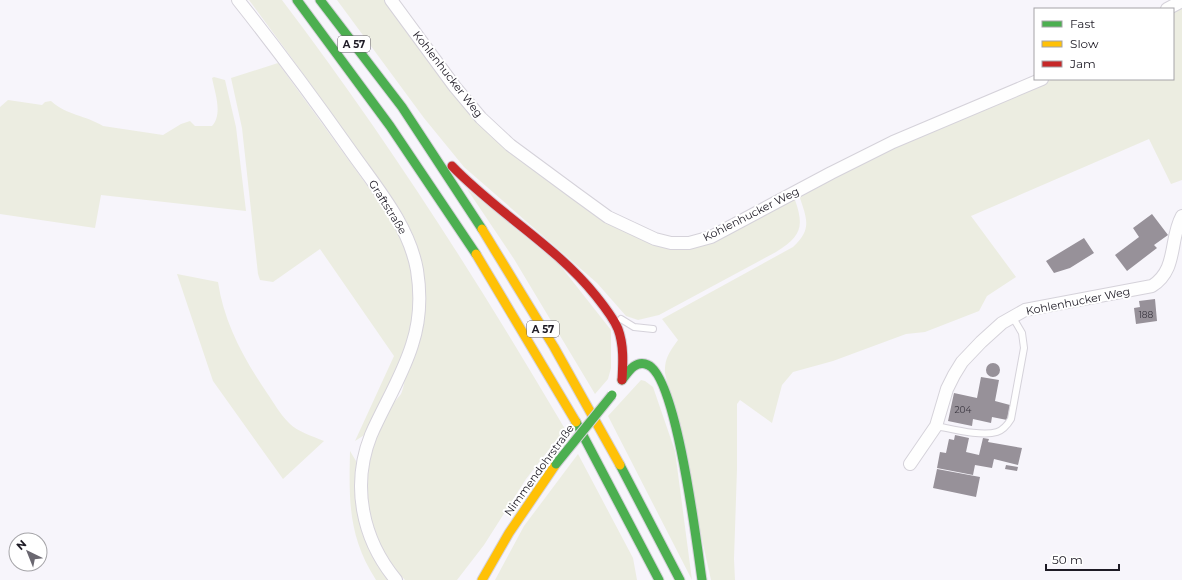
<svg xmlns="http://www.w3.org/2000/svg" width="1182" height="580" viewBox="0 0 1182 580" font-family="Montserrat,sans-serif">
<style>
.green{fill:#ecede1}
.building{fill:#979199}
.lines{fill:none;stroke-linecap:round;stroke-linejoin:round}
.lane-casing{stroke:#d5d2da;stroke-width:8}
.street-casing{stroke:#d5d2da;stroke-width:14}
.fast-casing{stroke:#d5d2da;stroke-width:11}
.slow-casing{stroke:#d5d2da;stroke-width:11}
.jam-casing{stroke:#d5d2da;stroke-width:11}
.lane{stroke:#fefefe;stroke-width:6}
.street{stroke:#fefefe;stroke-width:12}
.fast{stroke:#4caf50;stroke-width:9}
.slow{stroke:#ffc107;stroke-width:9}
.jam{stroke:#c62828;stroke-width:9}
.fast-bridge-casing{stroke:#d5d2da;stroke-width:11;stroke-linecap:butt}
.fast-bridge{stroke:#4caf50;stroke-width:9}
.labels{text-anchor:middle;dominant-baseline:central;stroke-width:4;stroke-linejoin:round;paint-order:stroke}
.number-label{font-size:9px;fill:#3c3842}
.shield{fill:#fff;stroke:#625f66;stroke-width:1}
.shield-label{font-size:10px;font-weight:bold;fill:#1e1b25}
.street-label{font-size:11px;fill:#1e1b25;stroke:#fff}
</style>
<rect width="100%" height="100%" fill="#f7f5fb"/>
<path class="green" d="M249 0H282C386 137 478 281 565 429L526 479 484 545 457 580H405C369 544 358 488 376 440 379 430 384 419 389 410 392 404 397 399 401 394 404 387 404 382 406 375 410 360 419 347 422 332 428 307 425 282 420 257 412 218 381 184 359 152 323 101 286 50 249 0Z
M337 0H387L438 69 554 183 677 247 792 198 795 200C805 228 800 237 776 252L659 315 638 320 626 316 597 283 464 167 424 118Z
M1182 7V180L1171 184 1149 139 971 216 1016 277 987 296 979 311 925 332 906 334 833 361 793 372 782 385 772 423 740 400 737 404V469L734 559 735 580H711L665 373C664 359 670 351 678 340L662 319 793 247C812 230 807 219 800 198L801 194 863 161 1053 79H1173V11Z
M278 63 385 210C440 300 407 349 366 434L355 441 394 356 320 249 273 282 260 280 258 274 242 128 231 78Z
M214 77 225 80 236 127 246 211 101 195 95 228 0 214V107L8 100 42 105 45 102 51 101C68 116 85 115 103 126L163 135 181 124 190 121 195 126H212C223 114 215 93 212 78Z
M467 189 559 264 611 330V368L608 379 595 394 514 259Z
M177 274 218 282C224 323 244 359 267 393 274 403 280 414 289 423 298 432 312 436 324 441L283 479 213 381Z
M641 380 645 381 653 387 675 451 692 580 608 416Z
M350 451 356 461V504L363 535 370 552 388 580H376C348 536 349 501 350 451Z
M578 454 633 558 637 580H495L524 526Z"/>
<path class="building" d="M1152 214 1168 235 1154 245 1157 248 1127 271 1115 255 1139 237 1133 228Z
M1084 238 1094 253 1070 268 1054 273 1046 261Z
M1155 299 1157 321 1136 324 1134 308 1140 307 1139 301Z
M986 370a7 7 0 1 1 14 0a7 7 0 1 1-14 0Z
M981 377 999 380 995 401 1010 405 1007 420 992 417 991 423 973 419 972 426 948 421 954 393 977 398Z
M955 435 969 438 966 452 979 455 983 438 989 439 988 442 1022 448 1018 465 994 459 992 468 975 465 973 475 937 468 940 452 946 453 949 439 954 440Z
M1006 465 1018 467 1017 471 1005 469Z
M937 469 980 477 976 497 933 488Z"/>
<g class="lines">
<defs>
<path id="lane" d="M621 319 634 327 653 329
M936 426C952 429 982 437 997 432 1003 430 1008 424 1011 419L1024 348 1022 333 1012 316"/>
<path id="street" d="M238 0C277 49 314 99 350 150 376 187 409 225 417 270 421 295 420 321 412 345 402 377 384 405 371 435 351 485 362 539 396 580
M391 0 455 87 481 118 510 145 575 193 608 217 655 239 671 243H689L711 237 831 173 893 142 1042 79
M1167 9 1182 1
M910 464 936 426 947 389 954 375 962 362 981 342 1002 323 1025 310 1152 286C1178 270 1169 239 1182 216"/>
<path id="fast" d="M297 0 390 126 476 254
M320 0 402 107 482 229
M622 380C628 372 636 359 648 365 677 378 697 546 702 580
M576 422 659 580
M620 465 680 580"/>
<path id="slow" d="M482 229 554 347 620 465
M476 254 576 422
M482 580 509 533 556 464"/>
<path id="jam" d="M452 166C497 213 555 245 596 296 604 306 613 317 618 329 624 345 623 363 622 380"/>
</defs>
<use href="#lane" class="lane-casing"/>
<use href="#street" class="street-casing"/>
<use href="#fast" class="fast-casing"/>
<use href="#slow" class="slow-casing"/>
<use href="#jam" class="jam-casing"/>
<use href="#lane" class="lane"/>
<use href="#street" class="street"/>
<use href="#fast" class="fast"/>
<use href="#slow" class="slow"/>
<use href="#jam" class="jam"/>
<defs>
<path id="fast-bridge" d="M556 464 612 395"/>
</defs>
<use href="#fast-bridge" class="fast-bridge-casing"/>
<use href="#fast-bridge" class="fast-bridge"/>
</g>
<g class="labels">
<g class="number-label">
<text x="1146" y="314">188</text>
<text x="963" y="409">204</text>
</g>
<g class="shield">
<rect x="338" y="36" width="32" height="16" rx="3"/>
<rect x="527" y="321" width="32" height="16" rx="3"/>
</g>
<g class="shield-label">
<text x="354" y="44">A 57</text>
<text x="543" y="329">A 57</text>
</g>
<g class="street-label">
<text transform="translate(448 74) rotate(52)">Kohlenhucker Weg</text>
<text transform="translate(388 207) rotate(58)">Graftstraße</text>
<text transform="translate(751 214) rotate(-27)">Kohlenhucker Weg</text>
<text transform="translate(1078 301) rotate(-11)">Kohlenhucker Weg</text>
<text transform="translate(539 470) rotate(-54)">Nimmendohrstraße</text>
</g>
</g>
<rect x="1034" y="8" width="140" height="72" fill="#ffffff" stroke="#a5a4a8"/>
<rect x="1042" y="21" width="20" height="6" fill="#4caf50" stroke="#a5a4a8"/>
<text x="1070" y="28" font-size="12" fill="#1e1b25">Fast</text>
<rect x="1042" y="41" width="20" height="6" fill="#ffc107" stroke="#a5a4a8"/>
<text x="1070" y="48" font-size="12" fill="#1e1b25">Slow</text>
<rect x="1042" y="61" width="20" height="6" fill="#c62828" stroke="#a5a4a8"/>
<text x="1070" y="68" font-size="12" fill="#1e1b25">Jam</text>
<g transform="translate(28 552) rotate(317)"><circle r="19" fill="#ffffff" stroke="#a5a4a8"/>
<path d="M0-3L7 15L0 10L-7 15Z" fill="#6a6770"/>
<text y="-6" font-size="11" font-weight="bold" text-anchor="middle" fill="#1e1b25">N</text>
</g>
<path d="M1046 564v6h73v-6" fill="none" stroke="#1e1b25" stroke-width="2"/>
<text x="1052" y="564" font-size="12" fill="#1e1b25" stroke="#ffffff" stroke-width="3" paint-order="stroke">50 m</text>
</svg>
